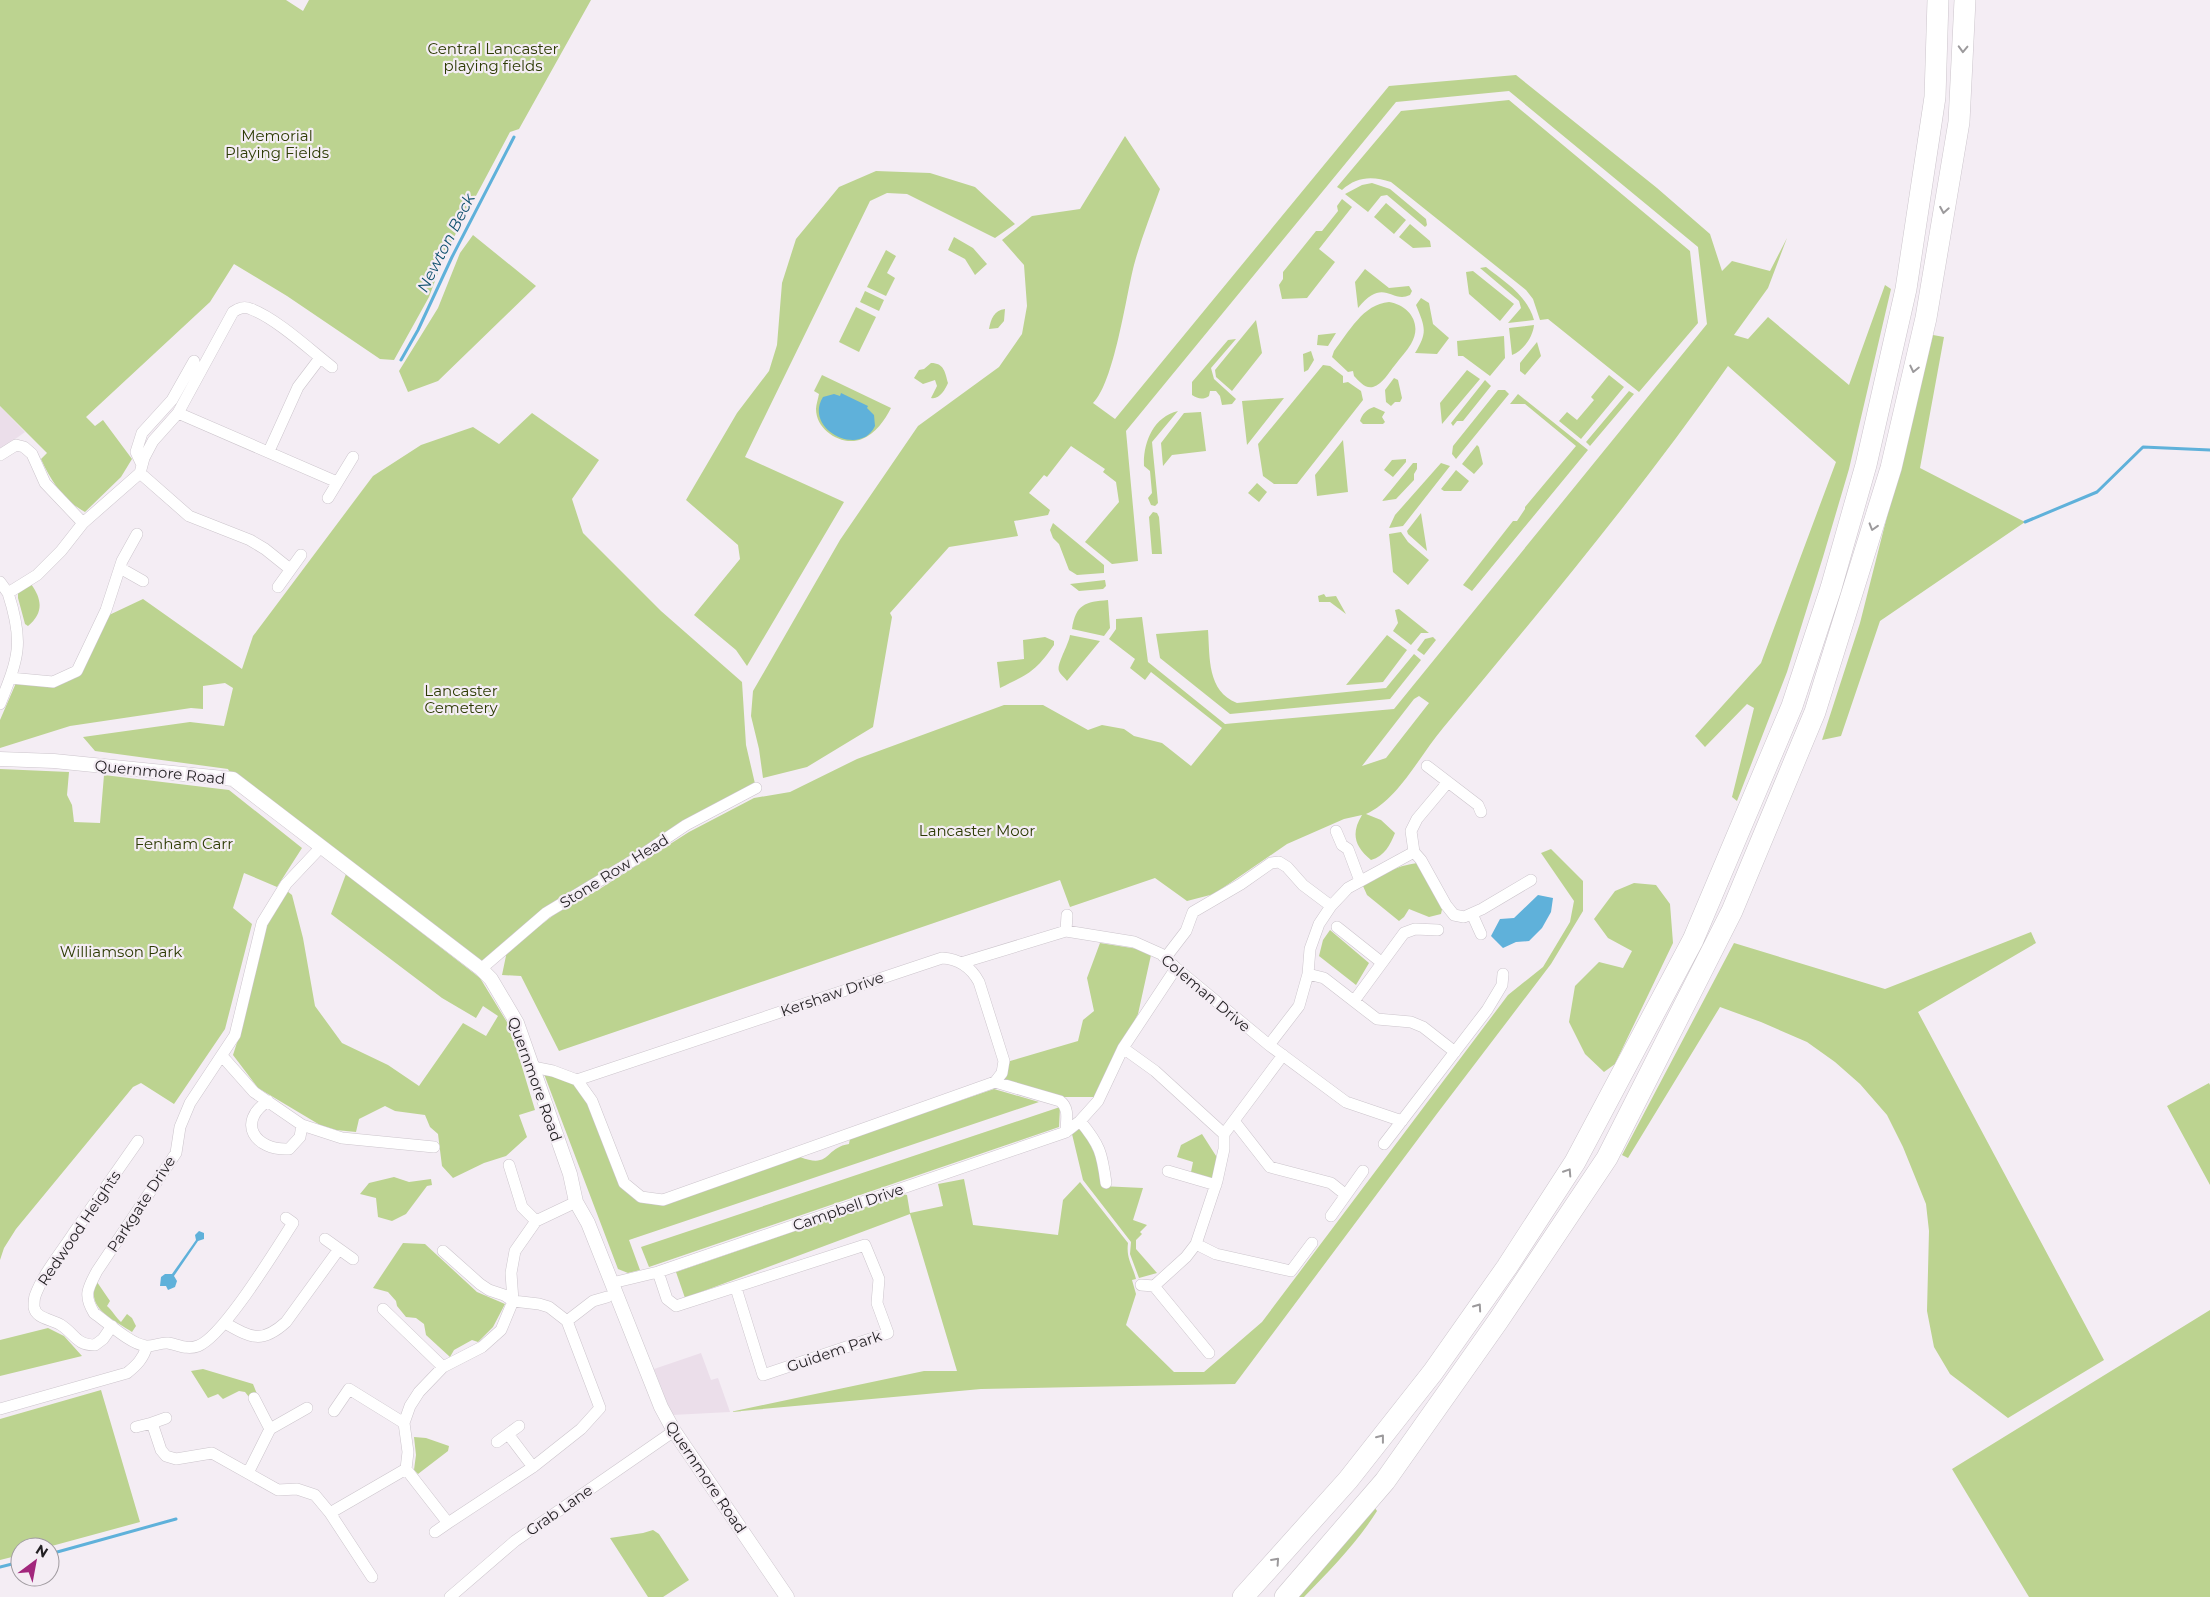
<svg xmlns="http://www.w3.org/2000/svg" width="2210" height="1597" viewBox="0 0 2210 1597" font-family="Montserrat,sans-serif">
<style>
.built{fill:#ebdeea}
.green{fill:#bcd390;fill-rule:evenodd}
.water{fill:#5fb1da}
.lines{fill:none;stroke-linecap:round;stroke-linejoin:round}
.stream{stroke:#5fb1da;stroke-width:3}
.minor-casing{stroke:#ccc5cc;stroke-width:12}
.tertiary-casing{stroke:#ccc5cc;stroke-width:15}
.motorway-casing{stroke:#ccc5cc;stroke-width:22}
.minor{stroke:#fff;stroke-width:11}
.tertiary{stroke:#fff;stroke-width:14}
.motorway{stroke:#fff;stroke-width:21}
.oneway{stroke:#9c9a9c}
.labels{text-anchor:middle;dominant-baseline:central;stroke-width:4.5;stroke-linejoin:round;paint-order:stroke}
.park-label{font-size:15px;fill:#2d3b04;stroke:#f4edf4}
.street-label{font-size:15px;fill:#221f22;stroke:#f4edf4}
.water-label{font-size:16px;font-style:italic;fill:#125370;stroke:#f4edf4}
</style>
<rect width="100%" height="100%" fill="#f4edf4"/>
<path class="built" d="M0 406 25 432 0 450Z
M701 1353 711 1380 718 1378 730 1412 672 1415 654 1369Z"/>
<path class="green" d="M0 0H286L303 11 309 0H591L519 129 510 132 445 254 429 297 394 360 380 359 287 296 234 264 210 302 86 417 95 426 103 420 132 459 121 477 85 512C63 500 51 481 41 459L47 453 0 406Z
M1516 75 1657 188 1710 234 1722 271 1732 261 1770 271 1787 238 1768 288 1734 335 1748 339 1768 317 1849 385 1885 285 1891 289 1849 469 1823 557 1787 672 1737 801 1732 797 1754 708 1747 704 1705 747 1695 736 1761 663 1836 462 1728 366C1640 492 1541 610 1443 728 1420 755 1398 800 1366 814L1381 820 1395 833C1390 845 1385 856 1371 860 1354 846 1351 833 1362 815L1344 819 1287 844 1214 894 1187 901 1155 878 1070 907 1060 880 559 1051 521 976 502 975 507 951 555 914 598 890 689 832 754 798 790 792 857 759 1004 705H1043L1088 730 1102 725 1124 729 1134 736 1162 743 1191 766 1222 728 1151 672 1145 680 1130 668 1135 659 1109 639 1116 629V619L1142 617 1148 662 1225 724 1394 709 1707 324 1698 247 1509 91 1396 102 1126 431 1138 561 1112 564 1085 542 1119 502 1116 482 1103 472 1105 469 1071 446 1047 477 1044 475 1029 493 1050 510 1048 515 1014 521 1018 536 949 547 890 613 892 617 873 727 807 767 763 778 759 749 751 716 753 691 840 540 918 426 999 367 1022 334 1027 306 1024 265 1002 240 1032 216 1080 209 1125 136 1160 189C1151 214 1141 239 1134 265 1126 296 1114 383 1093 403L1115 419 1389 86ZM1419 696 1429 703 1386 758 1362 766 1414 699Z
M1509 100 1690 251 1698 323 1639 392 1548 319 1540 320 1533 299 1526 290 1391 182C1373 176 1357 176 1342 190L1337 187 1401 111Z
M876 171 930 173 975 187 1015 224 995 238 907 194 887 193 870 201 745 457 844 502 747 666 736 650 694 615 740 559 738 545 686 500 737 413 769 371 777 345 782 283 796 239 839 187Z
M1372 183 1390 189 1426 219 1427 225 1425 227 1387 195 1381 196 1368 212 1345 194 1362 185Z
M1342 199 1352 207 1319 249 1335 262 1307 298 1282 299 1279 285 1283 279V272L1316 231H1322L1338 211 1337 206Z
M1386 203 1406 220 1394 234 1374 217Z
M1410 224 1430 241 1431 247 1413 248 1399 237Z
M473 235 536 286 438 381 408 392 399 371 438 308 460 253Z
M954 237 973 248 987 264 975 275 965 259 948 250Z
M886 250 896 256 887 273 895 278 886 296 867 287Z
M1486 267C1505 282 1527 295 1534 320L1508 323 1521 308 1519 301 1480 268Z
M1365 269 1389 288 1409 286 1412 291 1410 295C1391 304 1384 276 1358 308L1355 282Z
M1473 271 1514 304 1500 321 1469 294 1466 272Z
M865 291 884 300 879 311 860 302Z
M1421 298 1429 303 1433 324 1449 338 1437 354 1415 353C1428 332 1425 327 1416 305Z
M1389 302C1409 305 1423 324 1411 344 1407 351 1400 358 1395 365 1389 372 1383 384 1373 387 1365 389 1359 381 1354 376L1353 371 1348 372 1332 357 1334 351C1349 332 1363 304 1389 302Z
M856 307 876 317 859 352 839 342Z
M1005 309 1004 321 998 328 989 329C991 319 994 310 1005 309Z
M1256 320 1262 353 1232 391 1216 377 1215 370Z
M1534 325C1533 337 1523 351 1512 355L1509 328Z
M1336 333 1328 346 1317 345 1318 335Z
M1933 335 1944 337 1920 468 2025 522 1880 621 1841 736 1822 740 1860 623Z
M1504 336 1505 358 1490 376 1463 356H1458L1457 341Z
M1236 339 1211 368 1214 379 1236 399 1232 404 1222 405 1220 396 1216 391H1210L1209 396C1203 400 1198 399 1192 395V382L1228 340Z
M1537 342 1541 356 1525 375 1520 371V363Z
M1311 351 1314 360 1308 370 1304 372 1303 354Z
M931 363C944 363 945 372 948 383 945 390 939 400 931 398L937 386 935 380 923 384 914 378 919 370 924 369Z
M1323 365 1330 366 1343 376V383L1348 382 1361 391 1363 400 1297 484H1274L1263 476 1258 444Z
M1467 370 1480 379 1442 424 1440 403Z
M822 375 891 408C885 420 875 434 862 439 843 447 816 431 816 409 816 405 818 399 819 394L814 391Z
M1609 375 1624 387 1581 439 1559 421 1567 412 1577 420 1594 400 1591 397Z
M1394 378 1398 380 1402 398 1400 402H1395L1391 406 1386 402 1385 390Z
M1485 380 1491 386 1463 421H1457L1453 426 1451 423Z
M1498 390H1505L1509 394 1456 459 1452 454 1453 446Z
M1629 391 1634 394 1590 446 1586 442Z
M1518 394 1588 450 1472 591 1463 585 1513 521H1517L1525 509V507L1576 446 1525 404H1510Z
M1284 398 1247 445 1242 401Z
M1374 407 1385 412 1382 417 1385 422 1383 424H1363L1360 421C1362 414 1367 409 1374 407Z
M1178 411 1152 442 1158 503 1155 506 1151 505 1148 498 1152 493 1150 471 1144 466C1143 443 1153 417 1178 411Z
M1201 412 1206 451 1172 455 1163 466 1161 443 1184 413Z
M532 413 599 460 572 499 583 533 661 611 742 682 746 745 756 788 546 913 481 969 233 779 228 769 95 751 83 737 190 722 224 726 233 688 225 683 203 686V709L191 708 70 726 0 748V720L16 683 79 675 107 616 143 599 242 669 253 636 373 476 421 445 473 427 499 444Z
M1343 440 1348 492 1317 496 1315 475Z
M1477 445 1479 447 1483 464 1474 474 1462 464Z
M1406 459V462L1393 477 1384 470 1392 460Z
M1413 463H1417V469L1414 474V480L1396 499 1382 501Z
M1441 463 1450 466 1403 526 1389 528 1395 515Z
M1456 470 1469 481 1461 491H1444L1441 489Z
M1257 483 1267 492 1259 502 1248 493Z
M1153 512 1157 513 1159 517 1162 554H1152L1149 517Z
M1421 513 1427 551 1408 534 1407 531Z
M1053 523 1104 565V573L1077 575 1069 570 1059 544 1053 538 1050 530Z
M1401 532 1408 542 1429 560 1408 585 1393 572 1389 534Z
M1105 580 1106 586 1103 589 1079 591 1070 584Z
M31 584C42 599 44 613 28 626L25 624 18 598V593Z
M1324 594 1326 597 1336 596 1346 614 1330 602H1319L1318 596Z
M1108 600 1110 628 1104 636 1072 629C1076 604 1085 602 1108 600Z
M1399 609 1429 633H1421L1411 645 1393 631 1398 623 1395 610Z
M1208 630C1210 658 1207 691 1237 703L1386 688 1414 654 1421 660 1390 699 1230 714 1160 658 1156 634Z
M1070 635 1100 641 1067 681C1065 678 1060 674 1059 671 1056 665 1069 644 1070 635Z
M1387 635 1407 650 1383 682 1346 685Z
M1045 637 1054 641V645C1035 672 1030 673 1000 688L997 662 1024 659 1023 640Z
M1433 637 1436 640 1424 655 1417 650 1425 639Z
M0 769 69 772 67 795 72 805 74 822 100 823 104 775 229 790 302 848 277 887 244 873 233 908 252 924 225 1029 174 1104 141 1083 133 1087 16 1229 4 1248 0 1260Z
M1551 849 1583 881V911L1551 964 1436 1115 1235 1384 981 1389 730 1412 924 1371H957L910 1214 685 1298 676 1272 902 1194 907 1195 910 1213 943 1206 938 1184 964 1179 973 1225 1058 1235 1063 1200 1080 1182 1128 1243C1126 1258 1132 1264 1136 1279L1132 1280 1136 1294 1126 1325 1174 1372H1204L1262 1322 1508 995 1543 967 1570 922 1574 901 1541 853Z
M1417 863 1444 900 1441 914 1429 917 1409 909 1404 917 1399 921 1367 895 1363 886C1381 875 1395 866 1417 863Z
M346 874 480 978 510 1027 535 1110 519 1115 527 1137 506 1156 484 1163 453 1178 442 1166 438 1134 430 1127 425 1115 395 1111 385 1106 359 1119 356 1132 336 1130 320 1125 258 1088 233 1055 243 1024 264 927 287 891 292 895 303 938 315 1006 342 1043 388 1065 419 1086 463 1023 486 1036 498 1016 483 1006 476 1018 442 998 331 914Z
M1634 883 1656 885 1670 904 1673 943 1615 1064 1604 1072 1585 1054 1569 1022 1575 986 1599 962 1623 968 1632 951 1608 938 1594 919 1615 891Z
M1330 930 1369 963 1356 985 1319 956 1323 940Z
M2031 932 2036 943 1918 1012 2104 1360 2008 1418 1950 1374 1934 1347 1927 1311 1929 1231 1926 1204 1903 1147 1887 1115 1860 1084 1835 1062 1807 1042 1761 1022 1720 1007 1628 1158 1622 1155 1734 943 1885 989Z
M1100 943 1138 949 1151 955 1138 1014 1095 1097H1062L1004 1080 1010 1061 1078 1041 1083 1020 1094 1011 1087 978Z
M544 1074 574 1083 589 1103 620 1185 664 1204 800 1157C831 1169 824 1148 849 1144L850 1138 994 1089 1039 1102 629 1240 640 1270 628 1273 618 1269Z
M2209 1083 2210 1085V1185L2167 1106Z
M1060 1107 1059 1127 649 1267 641 1247Z
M1079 1127C1093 1147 1100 1160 1101 1186L1143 1188 1133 1220 1147 1225 1140 1232 1142 1234 1136 1240V1249L1157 1273 1139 1278 1130 1254 1131 1242 1083 1180 1072 1134Z
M1202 1134 1218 1159 1212 1179 1191 1172 1193 1162 1177 1157 1181 1145Z
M394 1177 409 1182 431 1179 432 1185 427 1186 406 1214 392 1221 378 1217 376 1198 360 1194 369 1183Z
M403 1243 425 1244 477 1292 505 1304 493 1327 478 1342 472 1340 454 1350 450 1357 426 1335 424 1324 416 1318 406 1317 397 1306 396 1301 388 1292 373 1288Z
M97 1282 110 1301 107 1306C113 1311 115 1317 121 1322L127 1314 132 1318 136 1326 132 1332C114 1320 84 1308 97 1282Z
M2210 1310V1597H2029L1952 1469Z
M48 1328 64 1336 82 1356 0 1376V1340Z
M203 1369 253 1384 257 1394 249 1397 245 1392 239 1391 223 1399 218 1394 208 1398 191 1371Z
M101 1390 140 1522 48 1547H20V1555L0 1560V1419Z
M414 1437 426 1438 449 1446 448 1451 418 1474 414 1470 416 1455Z
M1375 1508 1377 1511C1357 1543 1330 1570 1304 1597H1296Z
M653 1530 659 1534 689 1580 663 1597H648L610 1538 643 1533Z"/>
<path class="water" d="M841 393 868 406 867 408 874 415 875 426C860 458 803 429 823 397L834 394 840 396Z
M1538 895 1553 898 1551 912 1542 928 1529 941 1516 942 1503 948 1491 936 1500 919 1514 918Z
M199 1231 204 1233V1239L198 1241 174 1276 177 1281 175 1287 168 1290 166 1286H160L161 1277 165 1274H172L196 1240 195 1235Z"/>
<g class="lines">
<path class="stream" d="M401 360 418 330 452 257 514 137
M2025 522 2097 492 2143 447 2210 450
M50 1554 176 1519
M0 1567 20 1562"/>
<defs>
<path id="minor" d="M178 413 337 482
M269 451 298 387 320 358
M0 455 16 445 24 447 32 454 45 483 83 523
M142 465 136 452 142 433 172 400 194 361
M140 473 189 516 250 540 265 549 290 569
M328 498 353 457
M120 568 143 581
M0 582 8 593
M278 587 301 555
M10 678 53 682 77 671 106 610 122 561 137 534
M0 704C19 657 24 642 8 593L37 575 61 551 83 523 140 473 144 458 153 441 178 413 233 312C239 308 244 306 251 309 277 319 309 349 332 367
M1427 766 1478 805 1481 812
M1448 782 1417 819 1411 831 1414 852 1421 860 1446 905 1454 915 1464 917 1482 909 1531 880
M1336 831 1342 845 1348 849 1360 881
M1472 914 1481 934
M1337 927 1381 962
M1066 931 1067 915
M1166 957 1186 931 1193 912 1241 884 1271 863 1279 862 1287 867 1303 885 1331 906
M961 963 1066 931 1134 942 1161 954 1176 968 1269 1045 1346 1102 1402 1121
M481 969 546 913 634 860 686 825 756 788
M1308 974 1324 978 1377 1019 1411 1022 1423 1027 1455 1052
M1354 1001 1404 933 1415 929 1438 930
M1269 1045 1299 1006 1308 974 1310 949 1319 924 1331 906 1348 888 1414 852
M1123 1048 1155 1071 1224 1134
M222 1056 254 1092 302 1125 342 1138 434 1147
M533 1067 553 1071 577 1080 592 1101 624 1183 641 1197 663 1200 995 1082
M577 1080 942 958C959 959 971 967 979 982L1004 1061 1002 1073 995 1082 1060 1101C1070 1108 1066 1121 1066 1132
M268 1101C236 1122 255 1151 289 1149L300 1137 302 1125
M1080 1121C1100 1145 1102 1153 1106 1183
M1234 1121 1270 1167 1331 1183 1346 1195
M1384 1144 1487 1010 1502 985 1503 974
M509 1165 522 1207 536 1221
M1168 1171 1216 1185
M1331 1216 1363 1171
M286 1218 293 1223C276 1249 223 1337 198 1346 187 1350 179 1345 168 1343 161 1342 153 1347 146 1346 130 1344 107 1322 94 1313 83 1295 88 1288 97 1271L176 1153 180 1127 190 1103 235 1035 262 923 286 884 321 847
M325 1239 353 1259
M1196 1244 1216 1254 1291 1271 1312 1243
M658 1272 667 1299 676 1306 865 1245 879 1279 877 1303 888 1333 763 1375 736 1288
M612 1283 658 1272 1066 1132 1080 1121 1098 1101 1123 1048 1176 968
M1141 1285 1154 1286 1186 1257 1196 1244 1217 1181 1224 1149V1134L1283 1055
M1154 1286 1209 1353
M383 1309 443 1367
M567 1321 593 1301 607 1297
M225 1323C251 1338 262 1344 286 1322L339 1249
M112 1326 103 1339 95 1345C76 1345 75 1334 61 1325 52 1319 36 1319 34 1307 34 1304 34 1299 35 1296 43 1274 60 1254 73 1234 95 1203 116 1172 138 1141
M254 1398 270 1429
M0 1409 127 1373C137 1365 143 1359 147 1346
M334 1411 349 1389 404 1423
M152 1423 166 1418
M136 1427 152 1423 161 1450 166 1456 176 1459 212 1453 278 1490 297 1489 315 1495 330 1513 372 1577
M508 1434 533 1467
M497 1442 519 1426
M406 1469 448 1523 533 1467 581 1429 600 1408 567 1321 549 1307 539 1304 513 1301 504 1295 489 1290 480 1284 443 1251
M248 1473 270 1429 307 1408
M330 1513 406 1469 408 1452 404 1423 410 1406 419 1392 443 1367 482 1347 501 1330 513 1301 511 1273 515 1251 536 1221 576 1202
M435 1532 448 1523
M450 1597 515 1541 674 1431"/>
<path id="tertiary" d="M0 759 54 761 233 779 481 969 491 979 517 1023 570 1174 576 1202 588 1223 661 1407 674 1431 787 1597"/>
<path id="motorway" d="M1243 1597 1348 1480 1433 1372 1507 1267 1575 1162 1693 940 1792 706 1831 588 1866 465 1906 289 1935 97 1938 0
M1285 1597 1385 1481 1498 1321 1607 1158 1732 911 1815 712 1891 468 1926 318 1959 122 1965 0"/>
</defs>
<use href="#minor" class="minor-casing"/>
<use href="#tertiary" class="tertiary-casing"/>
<use href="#motorway" class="motorway-casing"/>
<use href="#minor" class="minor"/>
<use href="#tertiary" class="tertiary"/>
<use href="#motorway" class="motorway"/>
</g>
<defs><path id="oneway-chevron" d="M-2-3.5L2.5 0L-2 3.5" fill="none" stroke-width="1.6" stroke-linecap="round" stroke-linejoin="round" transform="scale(1.25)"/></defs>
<g class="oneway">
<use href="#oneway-chevron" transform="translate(1963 49) rotate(92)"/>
<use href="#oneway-chevron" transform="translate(1944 210) rotate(100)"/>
<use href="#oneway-chevron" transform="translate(1914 369) rotate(103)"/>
<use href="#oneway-chevron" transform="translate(1873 527) rotate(107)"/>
<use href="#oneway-chevron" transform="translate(1568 1172) rotate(-57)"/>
<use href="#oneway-chevron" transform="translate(1478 1307) rotate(-55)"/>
<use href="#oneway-chevron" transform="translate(1381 1438) rotate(-52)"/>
<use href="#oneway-chevron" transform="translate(1276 1561) rotate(-48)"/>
</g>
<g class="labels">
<g class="park-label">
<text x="493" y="48">Central Lancaster<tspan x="493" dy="17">playing fields</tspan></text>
<text x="277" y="135">Memorial<tspan x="277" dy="17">Playing Fields</tspan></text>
<text x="461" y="690">Lancaster<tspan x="461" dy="17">Cemetery</tspan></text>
<text x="977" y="830">Lancaster Moor</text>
<text x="184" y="843">Fenham Carr</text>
<text x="121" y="951">Williamson Park</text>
</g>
<g class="street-label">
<text transform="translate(160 772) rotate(6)">Quernmore Road</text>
<text transform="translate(614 871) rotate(-32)">Stone Row Head</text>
<text transform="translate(1206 993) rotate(40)">Coleman Drive</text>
<text transform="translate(832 994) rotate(-19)">Kershaw Drive</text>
<text transform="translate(535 1079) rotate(70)">Quernmore Road</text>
<text transform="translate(141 1204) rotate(-57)">Parkgate Drive</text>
<text transform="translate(848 1207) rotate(-19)">Campbell Drive</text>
<text transform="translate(79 1228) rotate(-56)">Redwood Heights</text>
<text transform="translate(834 1351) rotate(-19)">Guidem Park</text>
<text transform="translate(706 1477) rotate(56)">Quernmore Road</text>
<text transform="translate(559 1510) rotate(-35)">Grab Lane</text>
</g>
<g class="water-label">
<text transform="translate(446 243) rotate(-63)">Newton Beck</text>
</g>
</g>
<g transform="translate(35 1562) rotate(32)"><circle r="24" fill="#f4edf4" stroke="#a09ba0"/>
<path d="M0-4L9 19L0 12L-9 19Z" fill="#a2277c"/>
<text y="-8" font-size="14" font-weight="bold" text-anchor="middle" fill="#221f22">N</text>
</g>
</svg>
